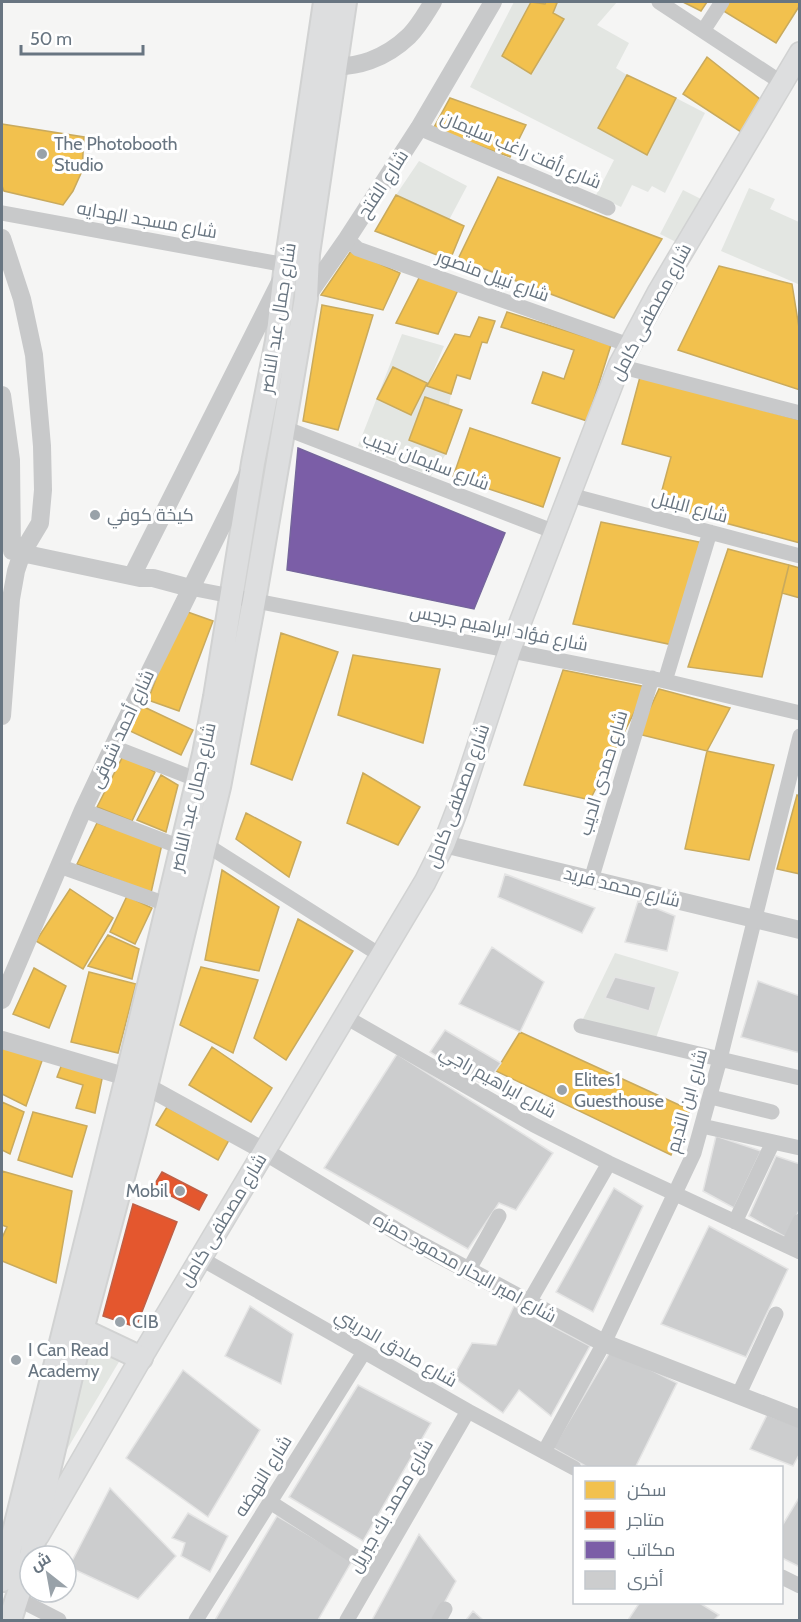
<svg xmlns="http://www.w3.org/2000/svg" width="801" height="1622" viewBox="0 0 801 1622" font-family="Cabin,Cairo,sans-serif">
<style>
.green{fill:#e3e6e2}
.homes{fill:#f2c14e;stroke:#c9aa5d;stroke-width:1.5}
.shops{fill:#e4572e;stroke:#bf6047;stroke-width:1.5}
.offices{fill:#7b5ea7;stroke:#75659c;stroke-width:1.5}
.building{fill:#cccdce;stroke:#e4e4e4;stroke-width:1.5}
.lines{fill:none;stroke-linecap:round;stroke-linejoin:round}
.secondary-casing{stroke:#d1d2d2;stroke-width:24}
.primary-casing{stroke:#d1d2d2;stroke-width:26}
.minor{stroke:#c8c9ca;stroke-width:15}
.tertiary{stroke:#c8c9ca;stroke-width:18}
.secondary{stroke:#dddedf;stroke-width:21}
.primary{stroke:#dddedf;stroke-width:22}
.poi-dot{fill:#99a2a9;stroke:#fff;stroke-width:2}
.labels{text-anchor:middle;dominant-baseline:central;stroke-width:6;stroke-linejoin:round;paint-order:stroke}
.poi-label{font-size:18px;fill:#687581;stroke:#fff;text-anchor:start}
.street-label{font-size:18px;fill:#687581;stroke:#fff}
</style>
<rect width="100%" height="100%" fill="#f5f5f4"/>
<path class="green" d="M514 2H617L597 25 629 43 616 68 627 75 598 128 647 154 676 98 705 113 665 193 652 186 648 192 632 185 621 207 596 195 614 160 470 87Z
M419 161 467 186 449 220 396 195Z
M749 188 775 199 770 209 799 222 798 284 721 251Z
M683 190 703 200 680 244 660 234Z
M402 334 444 346 427 386 451 394 449 405 425 397 409 440 446 454 431 476 358 446Z
M615 953 679 972 656 1038 582 1021Z
M83 1343 123 1355 63 1456Z"/>
<path class="homes" d="M531 2 545 4 546 2H554L557 3 553 13 564 19 531 74 502 56Z
M683 2H707L701 11Z
M728 2H800V5L776 43 722 10Z
M707 57 765 103 744 134 683 94Z
M627 75 676 98 647 155 598 128Z
M450 98 526 125 510 157 433 129Z
M2 124 84 137 82 171 73 191 63 205 4 191 2 186Z
M498 177 662 239 614 318 458 259Z
M396 195 464 226 450 260 375 231Z
M351 251 400 273 383 310 321 295Z
M719 266 792 284 800 334V390L678 350Z
M420 276 458 290 438 334 396 323Z
M322 305 373 315 338 430 303 421Z
M507 312 611 345 587 421 532 403 543 372 564 379 574 350 501 327Z
M479 317 495 321 487 343 482 342 470 379 457 375 451 394 427 386 455 334 470 337Z
M393 367 427 383 411 415 377 399Z
M640 377 800 420V543L658 505 671 457 622 444Z
M425 397 462 410 446 454 409 440Z
M470 428 560 458 543 507 453 477Z
M601 522 704 543 673 645 573 624Z
M728 549 789 565 762 677 688 667Z
M789 565 800 568V598L782 593Z
M182 610 213 621 179 711 148 700Z
M281 633 338 652 292 780 251 764Z
M353 655 440 669 423 743 338 715Z
M563 670 647 687 590 800 524 785Z
M659 689 730 708 707 751 638 734Z
M142 706 193 730 181 755 130 731Z
M707 751 774 765 749 860 685 849Z
M124 754 155 772 132 821 97 807Z
M363 773 420 807 398 845 347 823Z
M161 775 178 785 166 832 137 820Z
M797 795 800 796V874L777 869Z
M246 813 301 842 289 877 236 839Z
M97 823 162 844 151 893 77 864Z
M222 870 279 907 259 971 205 960Z
M70 889 113 918 83 969 36 941Z
M127 896 152 908 135 944 110 932Z
M298 919 353 951 286 1060 254 1038Z
M108 935 139 949 132 979 88 966Z
M201 967 258 980 233 1053 180 1025Z
M34 968 66 986 49 1028 13 1014Z
M89 972 136 984 118 1053 71 1042Z
M520 1032 690 1110 671 1155 496 1071Z
M2 1044 43 1058 26 1106 2 1094Z
M212 1047 272 1088 251 1122 189 1085Z
M62 1064 103 1074 95 1113 76 1108 83 1085 57 1077Z
M2 1102 24 1112 10 1154 2 1150Z
M167 1107 229 1140 218 1160 156 1125Z
M33 1112 87 1126 72 1177 18 1160Z
M2 1171 72 1191 56 1283 2 1261V1238L7 1227 2 1225Z"/>
<path class="shops" d="M162 1172 207 1195 199 1210 153 1187Z
M133 1204 177 1222 136 1327 103 1316Z"/>
<path class="offices" d="M298 448 505 533 474 609 287 570Z"/>
<path class="building" d="M505 874 595 908 582 933 498 897Z
M638 901 675 916 667 951 625 942Z
M492 947 544 982 520 1032 459 1004Z
M615 977 656 987 649 1011 605 998Z
M758 981 800 996V1053L741 1037Z
M445 1030 501 1063 485 1086 430 1052Z
M397 1054 553 1153 516 1210 499 1203 468 1249 324 1168Z
M716 1136 761 1151 734 1208 703 1191Z
M776 1156 800 1164V1208L787 1238 749 1216Z
M614 1188 643 1206 593 1312 556 1292Z
M709 1226 788 1269 746 1357 661 1324Z
M250 1306 293 1334 281 1384 225 1356Z
M514 1306 590 1346 551 1416 519 1390 503 1413 453 1377 472 1343 496 1345Z
M611 1350 677 1383 635 1468H589L553 1448Z
M183 1370 260 1430 208 1517 126 1458Z
M358 1385 431 1423 363 1541 289 1497Z
M767 1415 800 1427V1453L793 1466 750 1449Z
M110 1488 176 1556 138 1599 69 1567Z
M800 1496V1567L782 1558V1526Z
M188 1513 228 1536 210 1572 181 1556 185 1543 172 1538Z
M277 1516 352 1561 318 1620H215Z
M419 1534 456 1581 435 1620H372Z
M640 1602H698L719 1615 714 1620H628Z
M473 1611 483 1620H466Z"/>
<g class="lines">
<defs>
<path id="secondary" d="M38 1536 141 1358 425 882 444 844 457 810 510 649 619 366 659 291 800 53"/>
<path id="primary" d="M68 1327 82 1330 141 1358
M31 1556 49 1470 82 1330 135 1132 219 787 254 601 306 298 308 254 345 2
M2 1580 127 1077 204 754 215 697 253 463 277 341 285 272 325 2
M10 1620 30 1558"/>
</defs>
<use href="#secondary" class="secondary-casing"/>
<use href="#primary" class="primary-casing"/>
<path class="minor" d="M659 2 782 83
M703 31 722 2
M419 128 608 208
M2 213 286 265
M347 239 358 249 629 345
M619 366 800 413
M282 427 555 532
M570 495 800 556
M190 588 665 681 800 713
M665 681 710 532
M113 747 198 780
M83 810 183 848
M205 844 380 955
M59 866 169 905
M591 880 652 678
M344 1016 534 1125 609 1163 800 1252
M581 1026 800 1078
M711 1097 772 1112
M702 1126 800 1148
M735 1222 773 1142
M788 1246 800 1221
M200 1258 468 1411 574 1468
M468 1271 499 1216
M528 1304 609 1163
M738 1396 776 1314
M544 1452 604 1343 694 1153 720 1059 800 736
M270 1502 376 1570
M782 1577 800 1586
M18 1599 59 1620
M196 1620 364 1352
M347 1620 468 1411
M439 1620 445 1609"/>
<path class="tertiary" d="M324 65C356 70 386 58 409 36 419 26 426 13 433 2
M2 238 22 299 34 355 42 446 43 490 40 523 22 553 16 571 11 599 2 716
M305 299 347 239 419 128 493 2
M2 395 11 460 12 551 140 578H153L190 588
M132 576 280 282
M444 844 800 930
M2 1000 83 810 118 736 247 475
M2 1040 127 1077
M146 1086 264 1151 406 1237 604 1343 800 1419"/>
<use href="#secondary" class="secondary"/>
<use href="#primary" class="primary"/>
</g>
<g class="poi-dot">
<circle cx="42" cy="154" r="6"/>
<circle cx="95" cy="515" r="6"/>
<circle cx="562" cy="1090" r="6"/>
<circle cx="180" cy="1191" r="6"/>
<circle cx="120" cy="1322" r="6"/>
<circle cx="16" cy="1360" r="6"/>
</g>
<g class="labels">
<g class="poi-label">
<text x="54" y="144">The Photobooth<tspan x="54" dy="21">Studio</tspan></text>
<text x="107" y="515">كيخة كوفي</text>
<text x="574" y="1080">Elites1<tspan x="574" dy="21">Guesthouse</tspan></text>
<text x="168" y="1191" text-anchor="end">Mobil</text>
<text x="132" y="1322">CIB</text>
<text x="28" y="1350">I Can Read<tspan x="28" dy="21">Academy</tspan></text>
</g>
<g class="street-label">
<text transform="translate(521 150) rotate(23)">شارع رأفت راغب سليمان</text>
<text transform="translate(383 184) rotate(-57)">شارع الفتح</text>
<text transform="translate(147 220) rotate(10)">شارع مسجد الهدايه</text>
<text transform="translate(493 276) rotate(20)">شارع نبيل منصور</text>
<text transform="translate(651 312) rotate(-62)">شارع مصطفى كامل</text>
<text transform="translate(278 318) rotate(-81)">شارع جمال عبد الناصر</text>
<text transform="translate(426 461) rotate(21)">شارع سليمان نجيب</text>
<text transform="translate(690 507) rotate(15)">شارع البلبل</text>
<text transform="translate(499 628) rotate(11)">شارع فؤاد ابراهيم جرجس</text>
<text transform="translate(122 729) rotate(-65)">شارع أحمد شوقى</text>
<text transform="translate(603 773) rotate(-73)">شارع حمدى الديب</text>
<text transform="translate(458 796) rotate(-70)">شارع مصطفى كامل</text>
<text transform="translate(193 797) rotate(-77)">شارع جمال عبد الناصر</text>
<text transform="translate(622 887) rotate(14)">شارع محمد فريد</text>
<text transform="translate(498 1082) rotate(29)">شارع ابراهيم راجي</text>
<text transform="translate(687 1101) rotate(-74)">شارع ابن النديم</text>
<text transform="translate(223 1220) rotate(-59)">شارع مصطفى كامل</text>
<text transform="translate(465 1268) rotate(29)">شارع امير البحار محمود حمزه</text>
<text transform="translate(396 1348) rotate(30)">شارع صادق الدريني</text>
<text transform="translate(263 1476) rotate(-58)">شارع النهضه</text>
<text transform="translate(391 1506) rotate(-60)">شارع محمد بك جبريل</text>
</g>
</g>
<rect width="801" height="1622" fill="none" stroke="#687581" stroke-width="6"/>
<rect x="573" y="1466" width="210" height="138" fill="#ffffff" stroke="#c3c8cd" stroke-width="1.5"/>
<rect x="585" y="1481" width="30" height="18" fill="#f2c14e" stroke="#c3c8cd" stroke-width="1.5"/>
<text x="627" y="1496" font-size="18" fill="#687581">سكن</text>
<rect x="585" y="1511" width="30" height="18" fill="#e4572e" stroke="#c3c8cd" stroke-width="1.5"/>
<text x="627" y="1526" font-size="18" fill="#687581">متاجر</text>
<rect x="585" y="1541" width="30" height="18" fill="#7b5ea7" stroke="#c3c8cd" stroke-width="1.5"/>
<text x="627" y="1556" font-size="18" fill="#687581">مكاتب</text>
<rect x="585" y="1571" width="30" height="18" fill="#cccdce" stroke="#c3c8cd" stroke-width="1.5"/>
<text x="627" y="1586" font-size="18" fill="#687581">أخرى</text>
<g transform="translate(48 1574) rotate(329)"><circle r="28" fill="#ffffff" stroke="#c3c8cd" stroke-width="1.5"/>
<path d="M0-4.5L10 22L0 15L-10 22Z" fill="#99a2a9"/>
<text y="-9" font-size="16" font-weight="bold" text-anchor="middle" fill="#687581">ش</text>
</g>
<path d="M21 45v9h122v-9" fill="none" stroke="#687581" stroke-width="3"/>
<text x="30" y="45" font-size="18" fill="#687581" stroke="#ffffff" stroke-width="4.5" paint-order="stroke">50 m</text>
</svg>
